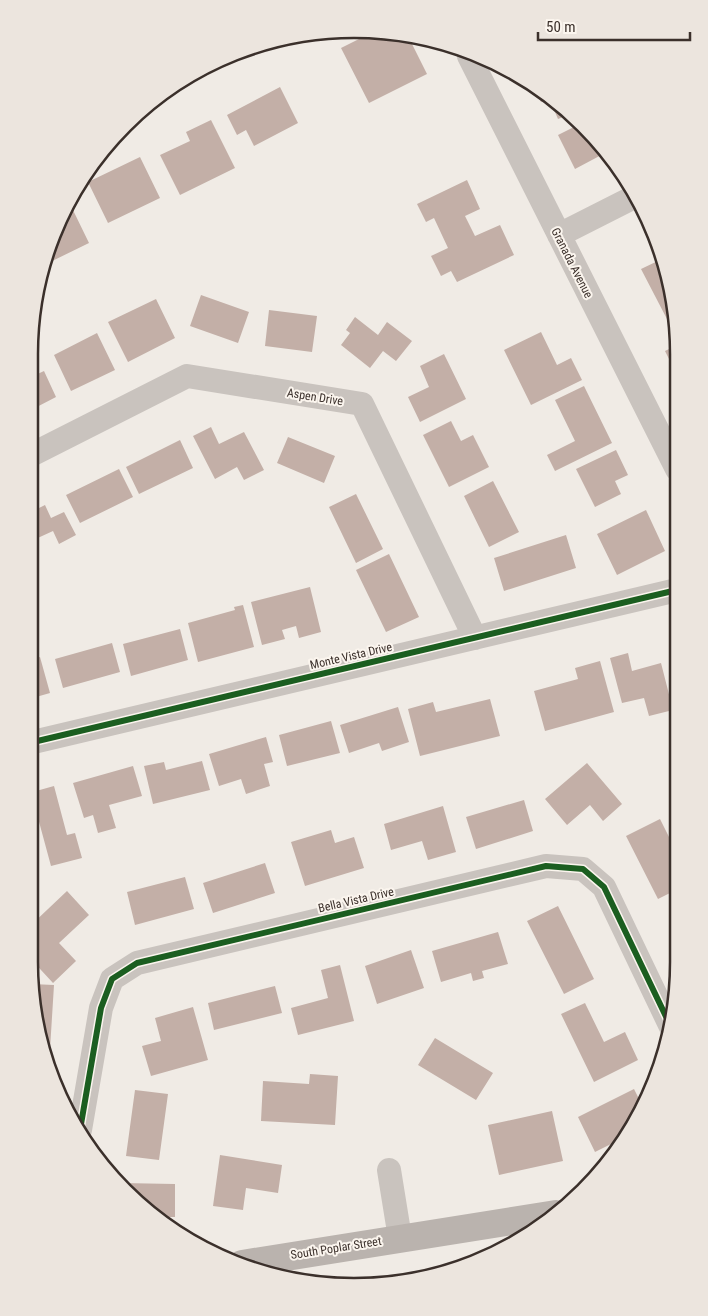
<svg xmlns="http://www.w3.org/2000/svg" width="708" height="1316" viewBox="0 0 708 1316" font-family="'Roboto Condensed',sans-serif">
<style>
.building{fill:#c3afa7}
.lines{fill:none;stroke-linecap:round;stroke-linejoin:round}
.minor{stroke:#c9c3be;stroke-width:24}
.secondary{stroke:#bab3ae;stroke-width:28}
.cycleway-casing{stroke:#fbf5ee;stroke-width:9}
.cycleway{stroke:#1b5e20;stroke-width:6}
.labels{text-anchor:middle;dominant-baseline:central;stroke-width:4;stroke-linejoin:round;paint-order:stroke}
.street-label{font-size:12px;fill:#3b302b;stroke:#fbf5ee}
.rim{fill:none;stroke:#3b302b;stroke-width:2.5}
</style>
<rect width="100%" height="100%" fill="#f0ebe5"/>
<path class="building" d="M396 31 408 36 427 74 369 103 341 48 371 33Z
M534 86 550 98 571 114 558 119 549 98 541 102Z
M280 87 298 123 254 146 246 130 237 135 227 115Z
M211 120 235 168 180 195 160 155 190 141 186 132Z
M582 123 607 152 575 169 558 135Z
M140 157 160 198 108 223 88 182Z
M467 180 480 209 465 216 475 236 500 225 514 255 457 282 451 271 441 276 431 256 448 248 434 218 426 222 417 204Z
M71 206 89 243 44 265 43 262 65 208Z
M664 258 677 312V317L668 321 641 269Z
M201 295 249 312 238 343 190 326Z
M156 299 175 338 128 362 108 322Z
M269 310 317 316 312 352 265 346Z
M355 317 378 335 387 322 412 341 396 361 383 351 370 368 341 345 350 333 346 330Z
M541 332 557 365 571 358 582 380 531 405 504 350Z
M97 333 115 370 71 391 54 355Z
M677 345V375L665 351Z
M444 354 466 399 420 422 408 397 429 387 420 366Z
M44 371 56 397 29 411V378Z
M584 386 612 443 555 471 547 455 575 441 555 400Z
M451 421 461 441 473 435 489 467 449 487 423 435Z
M211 427 219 444 244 432 264 470 244 480 237 467 215 479 193 436Z
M288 437 335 456 324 483 277 463Z
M180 440 193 468 139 494 126 467Z
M616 450 628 475 615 481 621 494 595 507 576 469Z
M119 469 133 497 80 523 66 495Z
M493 481 519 532 489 547 464 496Z
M356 494 383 549 356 563 329 507Z
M45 505 51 518 64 512 76 535 59 544 53 531 29 542V513Z
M646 510 665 551 617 575 597 534Z
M566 535 576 568 504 591 494 558Z
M389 554 419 617 386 632 356 570Z
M310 587 321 632 299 638 296 626 282 630 285 639 262 645 251 602Z
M243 605 254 647 198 662 188 623 235 610 234 607Z
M180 629 188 660 131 676 123 644Z
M112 643 120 672 63 688 55 659Z
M628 653 632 671 661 663 673 710 649 716 644 698 622 703 610 658Z
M40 657 50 693 29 699V660Z
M600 661 614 712 545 731 534 691 578 679 575 668Z
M490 699 500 736 420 756 408 709 433 702 436 712Z
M398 707 409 742 382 751 379 743 349 753 340 725Z
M331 721 340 753 287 766 279 735Z
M266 737 273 762 264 764 270 786 246 794 241 779 219 786 209 754Z
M202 761 210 790 153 804 144 766 164 762 166 770Z
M587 763 622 804 603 821 590 805 567 825 545 799Z
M133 766 142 796 109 805 116 828 98 833 93 815 84 818 73 783Z
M54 786 67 835 75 833 82 858 51 866 38 818 29 821V793Z
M524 800 533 831 476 849 466 817Z
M443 806 456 852 428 860 422 841 391 850 384 824Z
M660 819 678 855V889L658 899 626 836Z
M331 830 335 843 354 837 364 868 305 886 291 842Z
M265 863 275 893 213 913 203 883Z
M185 877 194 909 135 925 127 892Z
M67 891 89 915 59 943 76 961 53 983 29 957V927Z
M558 906 594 979 564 994 527 921Z
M678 913V938L669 918Z
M498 932 508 964 482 971 484 978 473 981 471 973 441 982 432 951Z
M411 950 424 988 377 1004 365 966Z
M340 965 354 1021 298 1035 291 1008 328 998 321 970Z
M32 984 54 985 49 1065H46Z
M275 986 282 1013 214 1030 208 1003Z
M585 1003 604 1042 625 1032 638 1060 594 1082 561 1014Z
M193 1007 208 1060 151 1076 142 1046 161 1041 155 1018Z
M435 1038 493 1073 476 1100 418 1065Z
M310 1074 338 1076 335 1125 261 1121 263 1081 309 1084Z
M634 1089 643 1107 636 1124 625 1137 595 1152 578 1117Z
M135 1090 168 1094 159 1160 126 1156Z
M552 1111 563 1161 499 1175 488 1125Z
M220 1155 282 1165 278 1193 246 1188 243 1210 213 1206Z
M121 1183 175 1184V1217H157Z"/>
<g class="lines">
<path class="minor" d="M469 56 677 469
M559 235 636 196
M29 456 187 376 362 404 475 638
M29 743 677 590
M80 1130 101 1008 112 979 137 963 546 866 583 869 604 887 671 1027
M389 1170 400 1238"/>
<path class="secondary" d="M242 1264 556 1214"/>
<defs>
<path id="cycleway" d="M29 743 677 590
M80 1130 101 1008 112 979 137 963 546 866 583 869 604 887 671 1027"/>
</defs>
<use href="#cycleway" class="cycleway-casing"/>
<use href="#cycleway" class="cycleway"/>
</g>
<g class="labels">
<g class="street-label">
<text transform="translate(572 263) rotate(63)">Granada Avenue</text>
<text transform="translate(315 397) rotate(9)">Aspen Drive</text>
<text transform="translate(351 656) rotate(-13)">Monte Vista Drive</text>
<text transform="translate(356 900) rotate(-13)">Bella Vista Drive</text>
<text transform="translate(336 1248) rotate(-9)">South Poplar Street</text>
</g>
</g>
<path d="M0 0H708V1316H0ZM354 38H354A316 316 0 0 1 670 354V962A316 316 0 0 1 354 1278H354A316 316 0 0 1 38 962V354A316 316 0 0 1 354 38Z" fill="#ece5de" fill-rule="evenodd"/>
<path class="rim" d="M354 38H354A316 316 0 0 1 670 354V962A316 316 0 0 1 354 1278H354A316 316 0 0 1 38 962V354A316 316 0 0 1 354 38Z"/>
<path d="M538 32v8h152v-8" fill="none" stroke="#3b302b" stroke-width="2.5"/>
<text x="546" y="32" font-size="15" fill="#3b302b" stroke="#fbf5ee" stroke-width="4" paint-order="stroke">50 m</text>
</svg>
